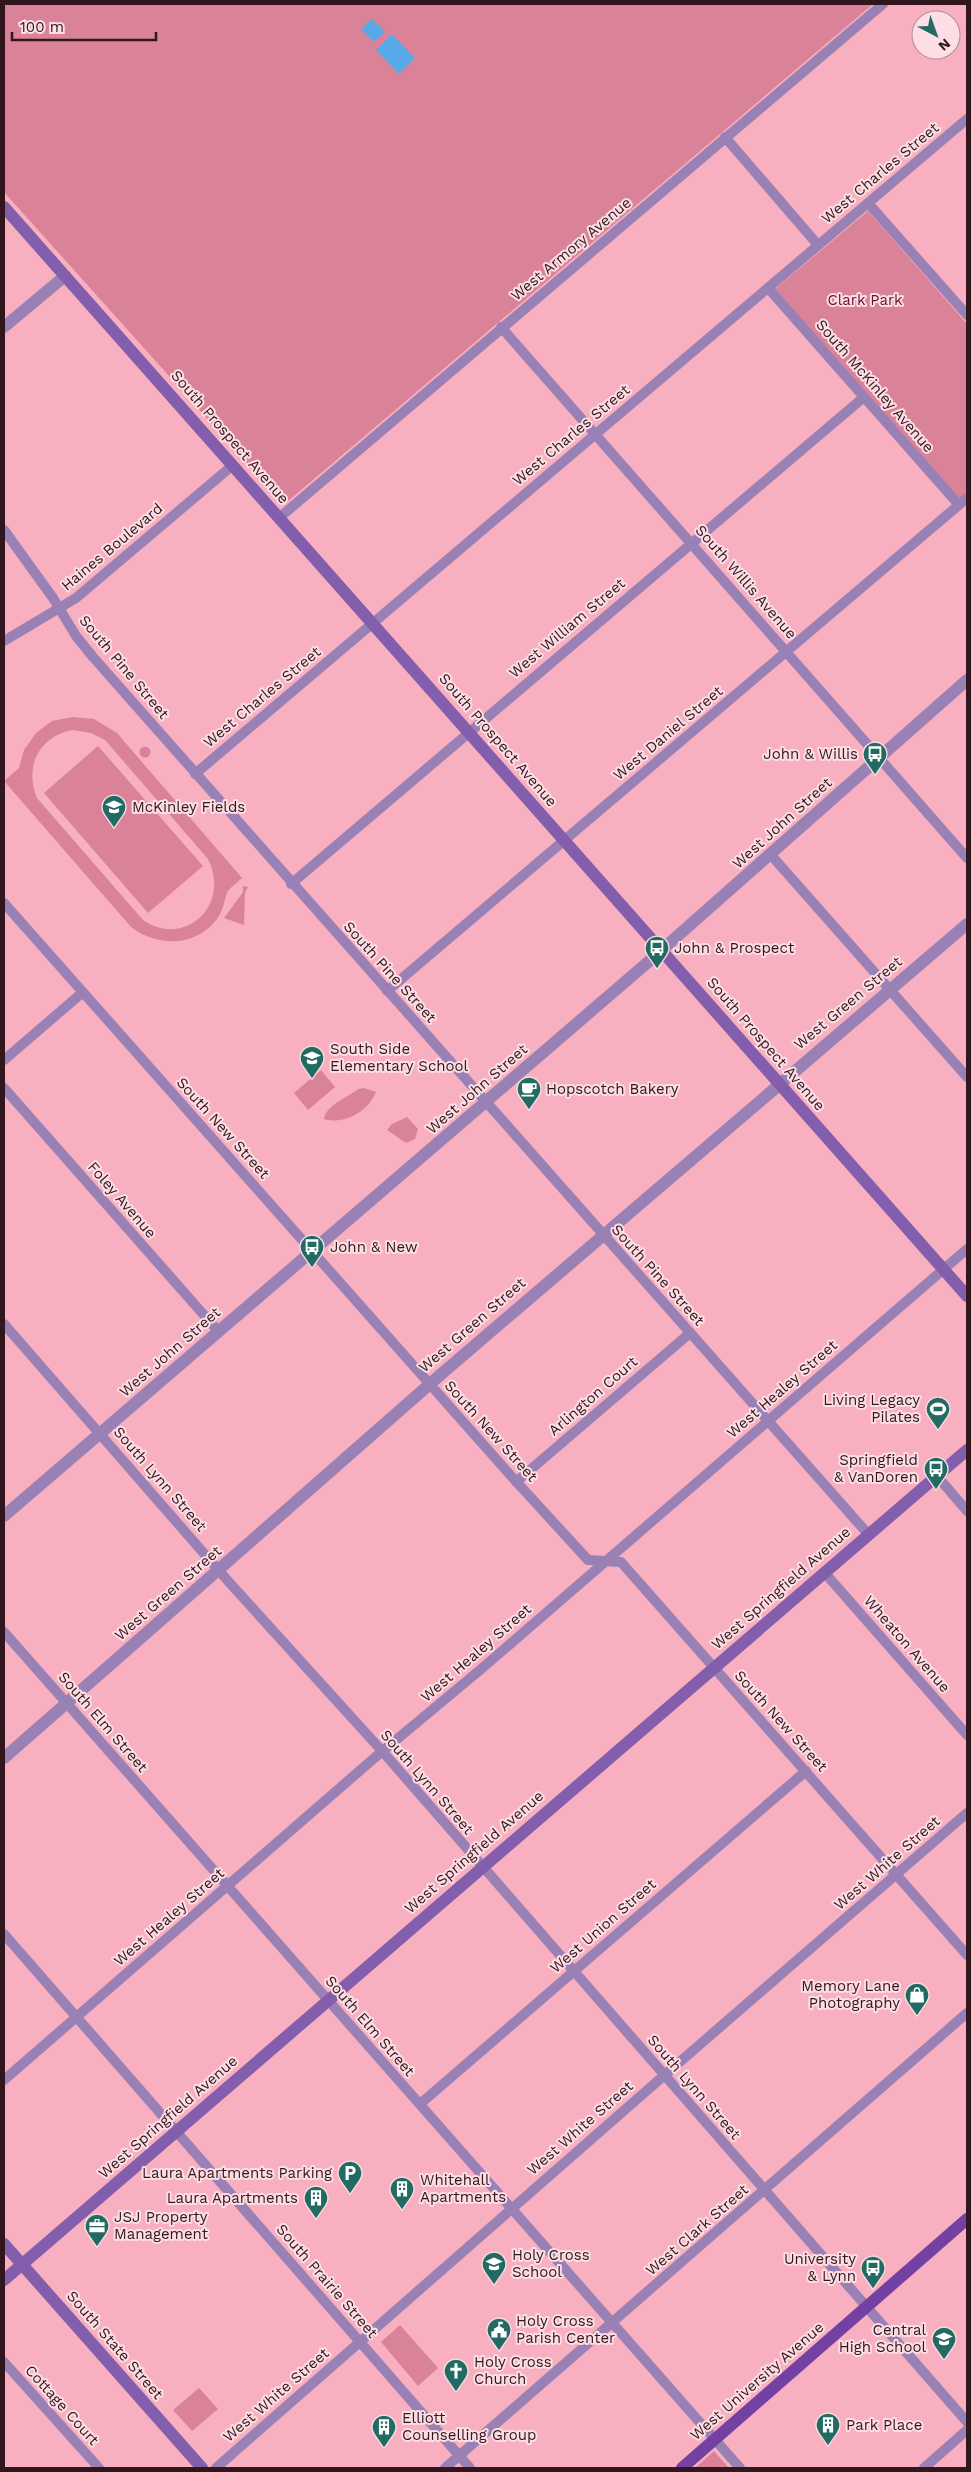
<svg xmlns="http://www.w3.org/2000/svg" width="971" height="2472" viewBox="0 0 971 2472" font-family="'Work Sans',sans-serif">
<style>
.green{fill:#da8398;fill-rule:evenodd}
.water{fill:#58a9e8}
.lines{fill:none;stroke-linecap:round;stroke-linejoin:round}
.minor{stroke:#9981b6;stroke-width:10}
.tertiary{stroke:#9981b6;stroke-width:12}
.secondary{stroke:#835eac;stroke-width:12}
.primary{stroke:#7341a4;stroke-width:12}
.labels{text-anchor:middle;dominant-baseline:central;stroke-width:4;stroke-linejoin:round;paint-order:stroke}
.street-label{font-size:15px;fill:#31161d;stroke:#fddee4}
.park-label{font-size:15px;fill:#681131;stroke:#fddee4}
.poi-label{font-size:15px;fill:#31161d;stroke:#fddee4;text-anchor:start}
</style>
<rect width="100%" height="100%" fill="#f8afbf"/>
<path class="green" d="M4 4H873L287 502H282L4 192Z
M868 211 967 324V493L960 500 775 289Z
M73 717 94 719 117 733 242 878C238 882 231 887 228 891 224 899 224 908 219 916 199 947 158 948 131 927L4 781 19 768 24 750 36 733 52 721ZM73 730 91 733 105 740 208 859C231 904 186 949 143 920L37 798C24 767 39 736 73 730Z
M98 746 203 866 148 913 44 793Z
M139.5 752a5.5 5.5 0 1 1 11 0a5.5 5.5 0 1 1-11 0Z
M243 886 248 887 245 893 244 925 224 918 243 892Z
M321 1070 335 1087 308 1110 294 1093Z
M364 1088 376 1092C368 1112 344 1125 324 1119 327 1104 347 1098 358 1089Z
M407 1117 418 1129 415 1139 406 1143 387 1130 392 1124Z
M400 2325 438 2368 418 2386 381 2342Z
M199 2388 218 2409 192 2431 173 2410Z
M714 2451 729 2468H695Z"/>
<path class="water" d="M372 19 385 32 374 42 361 29Z
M392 34 415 58 399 74 376 50Z"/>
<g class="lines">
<path class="minor" d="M725 137 818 245
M868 203 967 315
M768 288 959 505
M501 327 967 858
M279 518 883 4
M4 530 53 598 76 636 93 657 868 1534
M4 641 76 598 233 465
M195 774 967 119
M771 855 967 1077
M291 884 864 397
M4 903 512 1477 588 1560 621 1562 967 1955
M387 991 967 498
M4 1060 83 992
M4 1088 218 1331
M4 1324 228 1581 383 1752 967 2422
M937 1476 967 1511
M516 1482 690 1333
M824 1572 967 1735
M4 1632 740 2468
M4 1934 470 2468
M4 2080 372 1760 480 1670 967 1249
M420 2104 806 1771
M4 2362 99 2468
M216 2468 652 2086 967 1813
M445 2468 967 2013
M924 2468 967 2430"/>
<path class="tertiary" d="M4 327 65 276
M4 1516 647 963 967 680
M4 1758 439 1376 967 924"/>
<path class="secondary" d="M4 207 967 1296
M4 2244 202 2468
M4 2280 967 1450"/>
<path class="primary" d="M682 2468 967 2219"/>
</g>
<defs>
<symbol id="bus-pin" viewBox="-11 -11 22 30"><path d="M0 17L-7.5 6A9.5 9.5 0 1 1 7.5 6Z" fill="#226b63" stroke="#fddee4"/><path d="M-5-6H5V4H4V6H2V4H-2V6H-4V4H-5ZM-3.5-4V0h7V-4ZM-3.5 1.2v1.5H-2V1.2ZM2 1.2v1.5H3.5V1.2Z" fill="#fff"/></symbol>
<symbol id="school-pin" viewBox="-11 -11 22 30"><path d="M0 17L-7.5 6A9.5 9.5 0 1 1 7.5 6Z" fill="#226b63" stroke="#fddee4"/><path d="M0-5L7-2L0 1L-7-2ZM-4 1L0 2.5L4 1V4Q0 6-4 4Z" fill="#fff"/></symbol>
<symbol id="cafe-pin" viewBox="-11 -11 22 30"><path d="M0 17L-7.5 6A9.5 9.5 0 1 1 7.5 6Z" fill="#226b63" stroke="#fddee4"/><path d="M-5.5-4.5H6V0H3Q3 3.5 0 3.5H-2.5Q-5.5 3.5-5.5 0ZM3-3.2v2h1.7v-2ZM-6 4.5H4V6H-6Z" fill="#fff"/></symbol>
<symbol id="stadium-pin" viewBox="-11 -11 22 30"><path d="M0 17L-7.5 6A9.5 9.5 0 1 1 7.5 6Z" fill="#226b63" stroke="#fddee4"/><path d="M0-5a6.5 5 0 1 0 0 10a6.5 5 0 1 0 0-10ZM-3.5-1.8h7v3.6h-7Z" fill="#fff"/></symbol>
<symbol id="shop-pin" viewBox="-11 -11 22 30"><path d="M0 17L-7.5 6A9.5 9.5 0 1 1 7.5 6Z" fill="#226b63" stroke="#fddee4"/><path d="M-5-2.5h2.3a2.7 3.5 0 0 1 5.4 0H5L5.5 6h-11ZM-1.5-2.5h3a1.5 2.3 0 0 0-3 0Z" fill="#fff"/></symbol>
<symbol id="parking-pin" viewBox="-11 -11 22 30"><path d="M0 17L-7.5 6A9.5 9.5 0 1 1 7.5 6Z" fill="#226b63" stroke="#fddee4"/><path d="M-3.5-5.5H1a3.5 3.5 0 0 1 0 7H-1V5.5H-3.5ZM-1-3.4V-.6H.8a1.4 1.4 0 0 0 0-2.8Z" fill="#fff"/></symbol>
<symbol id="building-pin" viewBox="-11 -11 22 30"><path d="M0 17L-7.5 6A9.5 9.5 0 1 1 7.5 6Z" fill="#226b63" stroke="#fddee4"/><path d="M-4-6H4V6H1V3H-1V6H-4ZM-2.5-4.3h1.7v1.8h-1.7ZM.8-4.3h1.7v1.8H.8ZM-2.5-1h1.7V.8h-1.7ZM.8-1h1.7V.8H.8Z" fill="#fff"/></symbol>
<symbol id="office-pin" viewBox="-11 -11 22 30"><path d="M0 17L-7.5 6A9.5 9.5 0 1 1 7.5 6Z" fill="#226b63" stroke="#fddee4"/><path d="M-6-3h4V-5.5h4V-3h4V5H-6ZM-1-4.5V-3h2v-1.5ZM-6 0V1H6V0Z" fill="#fff"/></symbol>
<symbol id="civic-pin" viewBox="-11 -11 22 30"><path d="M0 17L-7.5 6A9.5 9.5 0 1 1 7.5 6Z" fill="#226b63" stroke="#fddee4"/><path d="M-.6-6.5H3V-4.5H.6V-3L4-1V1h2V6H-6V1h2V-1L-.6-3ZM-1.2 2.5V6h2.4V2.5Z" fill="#fff"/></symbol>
<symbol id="church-pin" viewBox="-11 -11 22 30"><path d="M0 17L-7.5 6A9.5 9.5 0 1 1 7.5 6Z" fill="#226b63" stroke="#fddee4"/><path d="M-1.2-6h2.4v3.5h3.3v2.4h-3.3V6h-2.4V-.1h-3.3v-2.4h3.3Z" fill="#fff"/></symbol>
</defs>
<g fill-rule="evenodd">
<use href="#bus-pin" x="861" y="740" width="28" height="38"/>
<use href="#school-pin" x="100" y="793" width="28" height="38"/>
<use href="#bus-pin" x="643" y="934" width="28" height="38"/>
<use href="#school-pin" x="298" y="1044" width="28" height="38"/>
<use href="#cafe-pin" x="515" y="1075" width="28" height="38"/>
<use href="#bus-pin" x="298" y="1233" width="28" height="38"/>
<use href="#stadium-pin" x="924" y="1395" width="28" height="38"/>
<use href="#bus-pin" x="922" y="1455" width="28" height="38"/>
<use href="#shop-pin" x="903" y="1981" width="28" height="38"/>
<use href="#parking-pin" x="336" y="2159" width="28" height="38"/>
<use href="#building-pin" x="388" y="2175" width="28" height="38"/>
<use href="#building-pin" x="302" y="2184" width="28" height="38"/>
<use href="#office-pin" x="83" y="2212" width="28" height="38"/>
<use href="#school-pin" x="480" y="2250" width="28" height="38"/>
<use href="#bus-pin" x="859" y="2254" width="28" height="38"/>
<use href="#civic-pin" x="485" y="2316" width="28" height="38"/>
<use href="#school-pin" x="930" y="2325" width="28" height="38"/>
<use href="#church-pin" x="442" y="2357" width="28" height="38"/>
<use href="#building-pin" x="814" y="2411" width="28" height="38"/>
<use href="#building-pin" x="370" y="2413" width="28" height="38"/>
</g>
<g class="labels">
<g class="street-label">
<text transform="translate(880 173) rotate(-40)">West Charles Street</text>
<text transform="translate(571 249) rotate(-40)">West Armory Avenue</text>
<text transform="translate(875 386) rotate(49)">South McKinley Avenue</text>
<text transform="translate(571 435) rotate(-40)">West Charles Street</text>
<text transform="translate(230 437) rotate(49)">South Prospect Avenue</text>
<text transform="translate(112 547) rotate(-40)">Haines Boulevard</text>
<text transform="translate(746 582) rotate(49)">South Willis Avenue</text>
<text transform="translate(567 628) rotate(-40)">West William Street</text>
<text transform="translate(124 667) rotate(50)">South Pine Street</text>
<text transform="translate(262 697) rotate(-40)">West Charles Street</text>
<text transform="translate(668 733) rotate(-40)">West Daniel Street</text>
<text transform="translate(498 740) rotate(49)">South Prospect Avenue</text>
<text transform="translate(782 823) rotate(-42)">West John Street</text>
<text transform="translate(390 972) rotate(48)">South Pine Street</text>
<text transform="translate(848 1003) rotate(-40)">West Green Street</text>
<text transform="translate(766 1044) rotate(49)">South Prospect Avenue</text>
<text transform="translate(477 1089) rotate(-41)">West John Street</text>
<text transform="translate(223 1128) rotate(48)">South New Street</text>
<text transform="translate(122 1200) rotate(49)">Foley Avenue</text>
<text transform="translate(658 1275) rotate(48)">South Pine Street</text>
<text transform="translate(472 1325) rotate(-41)">West Green Street</text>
<text transform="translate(170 1352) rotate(-41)">West John Street</text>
<text transform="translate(782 1389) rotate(-41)">West Healey Street</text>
<text transform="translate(593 1396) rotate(-41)">Arlington Court</text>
<text transform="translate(491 1431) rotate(48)">South New Street</text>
<text transform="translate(160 1479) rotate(49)">South Lynn Street</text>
<text transform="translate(781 1588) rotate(-41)">West Springfield Avenue</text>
<text transform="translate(168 1593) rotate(-41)">West Green Street</text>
<text transform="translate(907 1644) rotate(49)">Wheaton Avenue</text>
<text transform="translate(476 1653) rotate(-41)">West Healey Street</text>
<text transform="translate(781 1721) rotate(48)">South New Street</text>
<text transform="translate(103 1722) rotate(49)">South Elm Street</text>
<text transform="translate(427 1782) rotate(49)">South Lynn Street</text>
<text transform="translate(474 1852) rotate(-41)">West Springfield Avenue</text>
<text transform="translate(887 1863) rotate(-41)">West White Street</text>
<text transform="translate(169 1917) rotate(-41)">West Healey Street</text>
<text transform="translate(603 1926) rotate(-41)">West Union Street</text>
<text transform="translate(370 2026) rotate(49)">South Elm Street</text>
<text transform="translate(694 2087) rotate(49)">South Lynn Street</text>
<text transform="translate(168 2117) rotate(-41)">West Springfield Avenue</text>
<text transform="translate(580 2128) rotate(-41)">West White Street</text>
<text transform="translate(697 2230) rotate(-41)">West Clark Street</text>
<text transform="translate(327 2281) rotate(49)">South Prairie Street</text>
<text transform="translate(115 2345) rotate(49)">South State Street</text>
<text transform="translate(757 2381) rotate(-41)">West University Avenue</text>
<text transform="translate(276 2395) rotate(-41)">West White Street</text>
<text transform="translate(62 2405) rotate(48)">Cottage Court</text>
</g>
<g class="park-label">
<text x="865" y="300">Clark Park</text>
</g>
<g class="poi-label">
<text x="858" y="754" text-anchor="end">John &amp; Willis</text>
<text x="132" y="807">McKinley Fields</text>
<text x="674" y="948">John &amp; Prospect</text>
<text x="330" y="1049">South Side<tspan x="330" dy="17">Elementary School</tspan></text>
<text x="546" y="1089">Hopscotch Bakery</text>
<text x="330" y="1247">John &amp; New</text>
<text x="920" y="1400" text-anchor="end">Living Legacy<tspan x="920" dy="17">Pilates</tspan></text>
<text x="918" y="1460" text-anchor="end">Springfield<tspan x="918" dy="17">&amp; VanDoren</tspan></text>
<text x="900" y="1986" text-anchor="end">Memory Lane<tspan x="900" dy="17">Photography</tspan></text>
<text x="332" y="2173" text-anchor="end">Laura Apartments Parking</text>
<text x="420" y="2180">Whitehall<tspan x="420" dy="17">Apartments</tspan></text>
<text x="298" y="2198" text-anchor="end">Laura Apartments</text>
<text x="114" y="2217">JSJ Property<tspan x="114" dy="17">Management</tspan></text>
<text x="512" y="2255">Holy Cross<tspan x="512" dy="17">School</tspan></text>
<text x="856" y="2259" text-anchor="end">University<tspan x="856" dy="17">&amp; Lynn</tspan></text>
<text x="516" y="2321">Holy Cross<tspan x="516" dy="17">Parish Center</tspan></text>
<text x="926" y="2330" text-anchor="end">Central<tspan x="926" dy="17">High School</tspan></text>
<text x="474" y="2362">Holy Cross<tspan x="474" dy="17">Church</tspan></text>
<text x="402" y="2418">Elliott<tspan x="402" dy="17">Counselling Group</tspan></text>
<text x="846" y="2425">Park Place</text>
</g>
</g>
<rect width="971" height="2472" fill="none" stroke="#31161d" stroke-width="10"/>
<g transform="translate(936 35) rotate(139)"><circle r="24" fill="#fddee4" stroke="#ab8e94"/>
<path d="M0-4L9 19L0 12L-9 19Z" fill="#226b63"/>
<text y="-8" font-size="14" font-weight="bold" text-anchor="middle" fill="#31161d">N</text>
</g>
<path d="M12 32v8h144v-8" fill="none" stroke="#31161d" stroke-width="2.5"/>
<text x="20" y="32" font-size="15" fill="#31161d" stroke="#fddee4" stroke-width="4" paint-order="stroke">100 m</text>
</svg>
